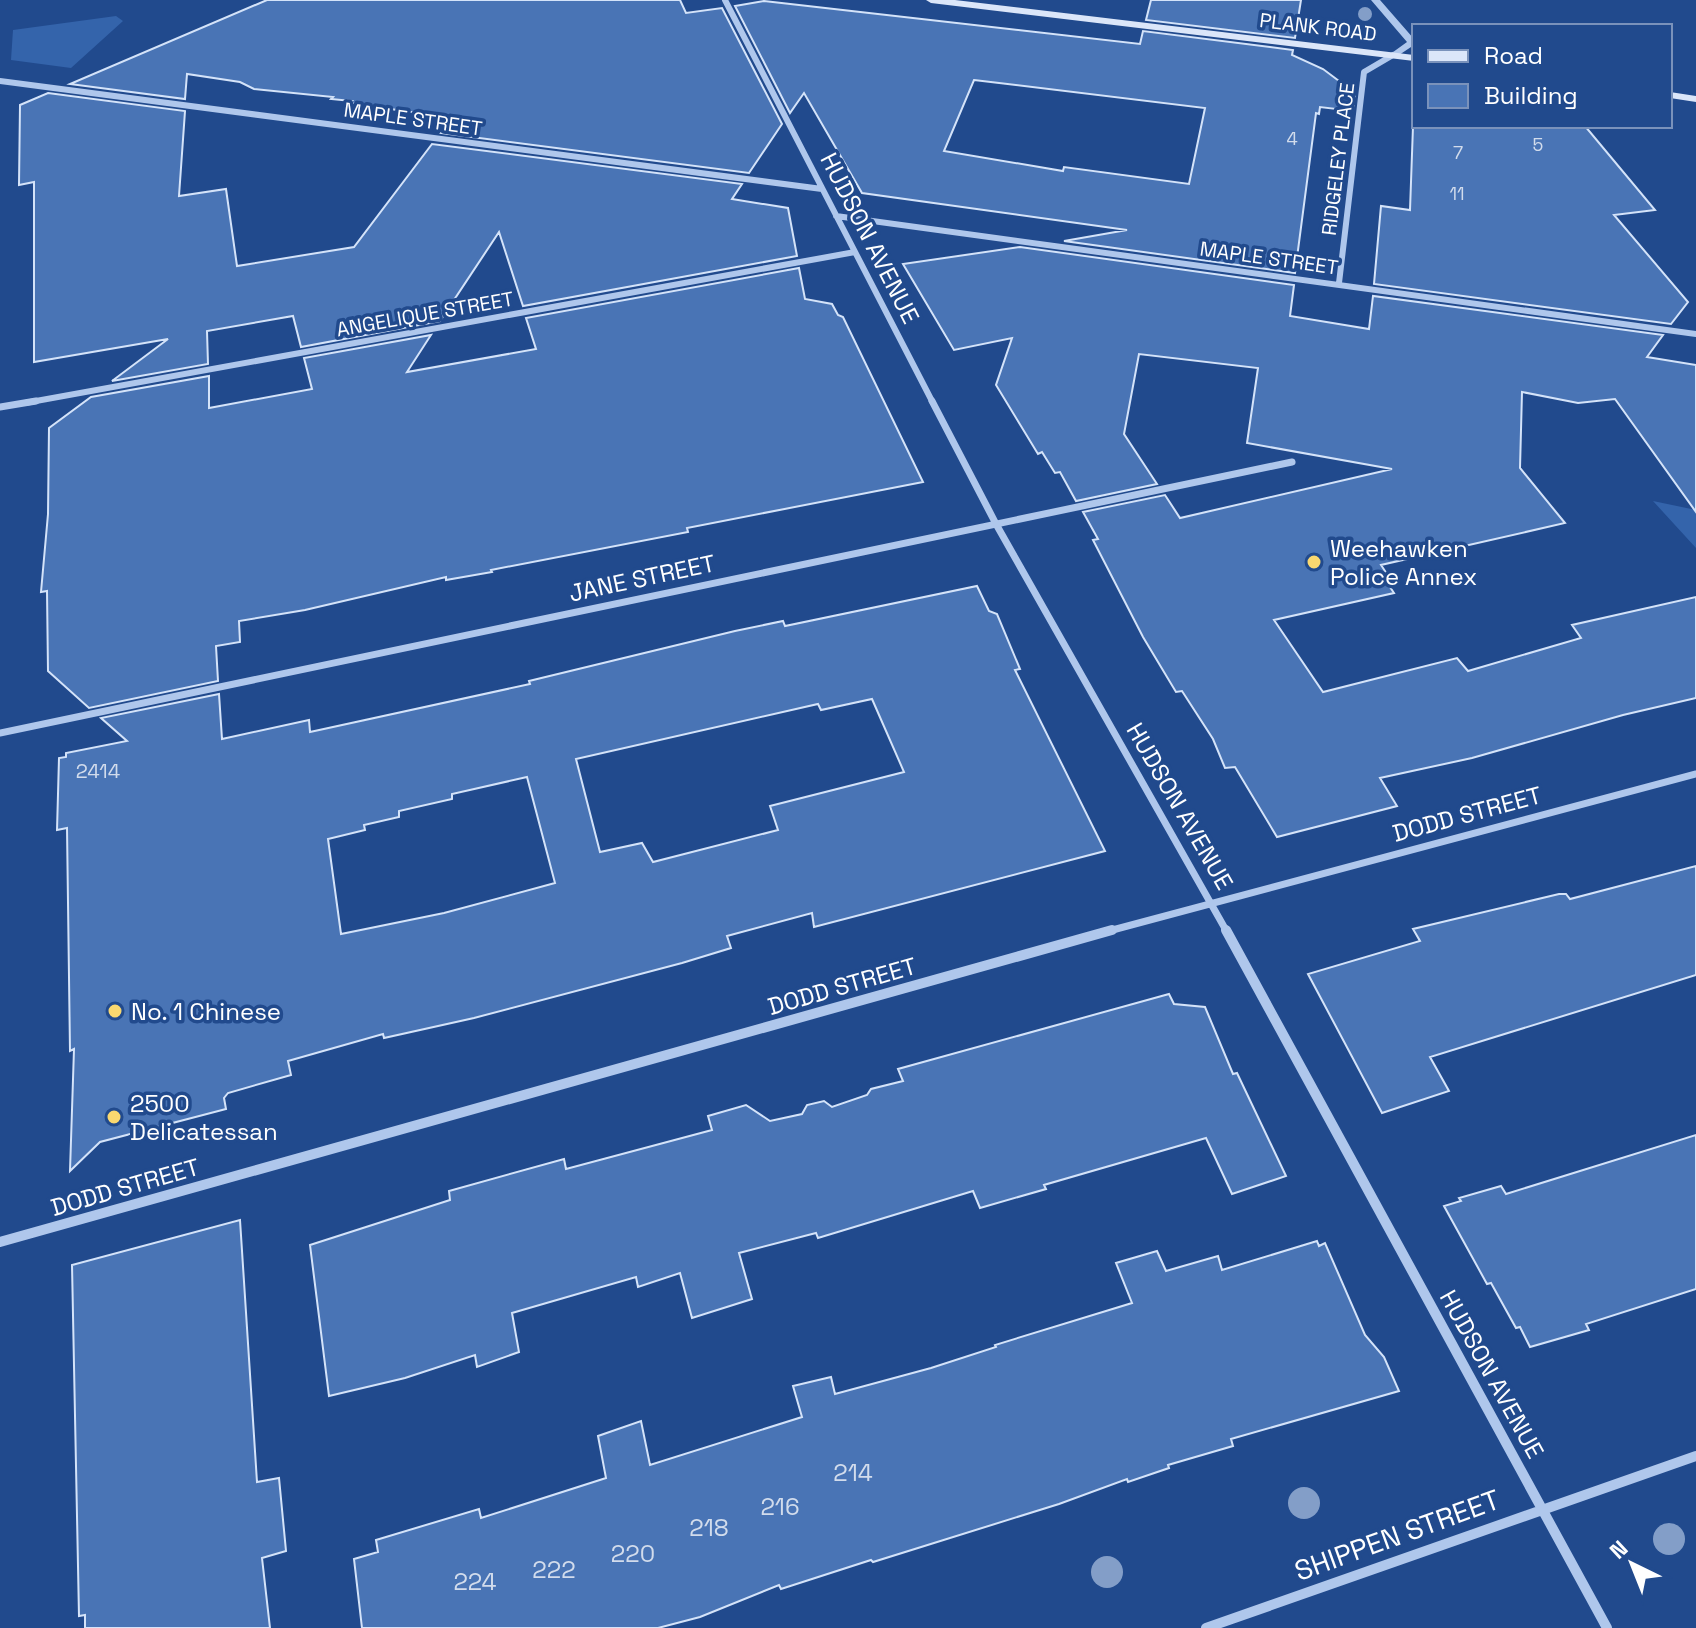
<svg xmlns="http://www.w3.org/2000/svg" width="1696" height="1628" viewBox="0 0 1696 1628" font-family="'Space Grotesk',sans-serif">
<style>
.green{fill:#3464ab}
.building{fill:#4974b5;stroke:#d4e3f9;stroke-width:2;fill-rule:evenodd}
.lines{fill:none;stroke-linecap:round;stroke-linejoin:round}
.minor-far2{stroke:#afc7ec;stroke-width:6}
.minor-far1{stroke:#afc7ec;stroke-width:7}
.minor{stroke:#afc7ec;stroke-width:10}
.tertiary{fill:#afc7ec;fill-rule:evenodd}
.secondary{fill:#dbe6f9;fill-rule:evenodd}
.tree{fill:#839ec8}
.poi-dot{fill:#f9d870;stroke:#214a8d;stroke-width:3}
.labels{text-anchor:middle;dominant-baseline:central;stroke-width:7;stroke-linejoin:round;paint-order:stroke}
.far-number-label{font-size:18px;fill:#d2dcec}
.far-street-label{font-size:20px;fill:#fff;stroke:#214a8d}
.number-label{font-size:20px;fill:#d2dcec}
.street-label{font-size:24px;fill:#fff;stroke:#214a8d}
.poi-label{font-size:24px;fill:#fff;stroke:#214a8d;text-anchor:start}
.near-number-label{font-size:24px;fill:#d2dcec}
.near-street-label{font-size:28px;fill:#fff;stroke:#214a8d}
</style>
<rect width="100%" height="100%" fill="#214a8d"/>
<path class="green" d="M116 16 123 21 71 68 11 60 13 30Z
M1653 501 1696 510V548Z"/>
<path class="building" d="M267 0H680L686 13 722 8 782 124 749 173 441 133 452 118 350 103 352 101 331 99 333 97 254 89 240 82 187 74 185 99 70 84Z
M1151 0H1301L1295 38 1146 20Z
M764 1 1140 44 1143 31 1293 50 1292 55 1323 69 1355 93 1353 111 1320 107 1319 114 1316 113 1295 273 1064 241 1127 230 862 193 804 93 790 113 735 6ZM974 80 1205 108 1189 184 1064 167 1063 171 944 151Z
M48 93 185 111 179 196 226 189 237 266 354 247 432 144 742 184 732 199 788 208 797 256 523 306 499 232 440 321 301 347 293 316 207 331 208 364 112 381 168 339 34 362V182L19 185 20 105Z
M1413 126H1585L1655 210 1614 215 1688 302 1671 324 1374 284 1381 206 1410 210Z
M1020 247 1294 285 1290 316 1369 329 1373 296 1663 335 1647 357 1696 365V512L1615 399 1578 403 1522 392 1520 468 1565 523 1381 565 1387 574 1382 575 1394 593 1274 620 1323 692 1457 658 1468 671 1581 638 1572 625 1696 597V698L1623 715 1472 758 1380 778 1397 806 1277 837 1235 767 1225 768 1213 739 1182 691 1176 692 1143 637 1093 540 1098 539 1083 512 1165 495 1180 518 1392 469 1247 443 1258 368 1139 354 1124 434 1157 484 1076 501 1060 472 1055 473 1042 452 1038 454 996 385 1012 338 954 350 903 264Z
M799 268 805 299 832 304 838 315 843 317 923 482 687 528 688 532 491 570 492 572 446 580V577L305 610 239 621 240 642 216 646 218 681 89 708 48 671 47 591 41 592 48 514 49 428 91 397 209 376V408L312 389 304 358 431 335 407 372 536 349 526 318Z
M977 586 989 611 997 614 1020 669 1015 670 1105 851 814 927 812 913 727 936 731 948 682 963 474 1018 384 1038 383 1034 288 1061 291 1075 228 1093 224 1098 226 1109 100 1142 70 1171 74 1049 70 1051 67 828 57 830 59 758 66 757V753L127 741 101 718 219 694 222 739 309 720 310 732 530 684 529 681 735 631 783 621 785 626ZM872 699 904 772 770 806 778 830 653 862 642 843 600 852 576 759 818 704 821 710ZM527 777 555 883 444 913 341 934 328 839 365 830 364 825 399 817V811L452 799V794Z
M1696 866V975L1430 1057 1449 1091 1382 1113 1308 974 1420 941 1413 929 1559 894H1566L1570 899Z
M1169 994 1174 1004 1205 1007 1233 1074 1237 1073 1286 1176 1232 1194 1206 1138 1044 1185 1046 1189 980 1208 973 1191 818 1238 816 1233 739 1253 752 1299 692 1318 680 1273 638 1287 636 1277 512 1313 519 1352 477 1367 475 1355 405 1378 329 1396 310 1245 450 1200 449 1191 564 1159 566 1169 712 1130 708 1116 746 1105 770 1121 802 1114 807 1105 824 1101 832 1107 867 1095 871 1089 903 1081 898 1069Z
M1696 1135V1289L1586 1324 1589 1330 1530 1347 1520 1327 1516 1328 1491 1283 1487 1284 1444 1206 1461 1201 1459 1198 1501 1186 1506 1194Z
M240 1220 257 1482 279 1478 286 1551 262 1558 270 1628H85V1615L79 1616 72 1265Z
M1317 1241 1319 1246 1325 1243 1365 1335 1384 1357 1399 1391 1231 1439 1233 1446 1168 1465 1169 1468 1128 1482 1127 1479 1059 1504 873 1562 871 1560 781 1589 779 1585 700 1617 658 1628H362L354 1559 378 1552 376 1540 479 1509 481 1518 606 1478 598 1436 641 1421 650 1465 802 1417 793 1386 831 1377 835 1394 931 1368 996 1347 995 1345 1132 1303 1116 1263 1157 1251 1166 1271 1218 1256 1222 1270Z"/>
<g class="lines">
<path class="minor-far2" d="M725 0 933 403
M0 81 822 189
M836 216 1696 334
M1339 283 1364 72 1393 55
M25 403 855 252"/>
<path class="minor-far1" d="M932 401 996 524 1227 932
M0 407 36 401
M0 733 1292 462
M1105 932 1696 774"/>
<path class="minor" d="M1226 930 1607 1628
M0 1242 1112 930
M1206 1628 1696 1456"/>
<path class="tertiary" d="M1371 0H1380L1414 39V45L1396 57 1389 55 1407 42Z"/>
<path class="secondary" d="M926 0H955L1414 55V61L931 3Z
M1670 92 1696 96V102L1670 98Z"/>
</g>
<g class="tree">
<circle cx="1365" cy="14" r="7"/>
<circle cx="1304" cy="1503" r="16"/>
<circle cx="1669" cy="1539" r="16"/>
<circle cx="1107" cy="1572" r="16"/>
</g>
<g class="poi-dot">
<circle cx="1314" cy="562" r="8"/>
<circle cx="115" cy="1011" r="8"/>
<circle cx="114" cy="1117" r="8"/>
</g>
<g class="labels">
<g class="far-number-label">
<text x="1292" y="138">4</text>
<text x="1538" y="144">5</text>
<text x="1458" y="152">7</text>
<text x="1457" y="193">11</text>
</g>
<g class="far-street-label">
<text transform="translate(1318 27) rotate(7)">PLANK ROAD</text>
<text transform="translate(413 119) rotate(8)">MAPLE STREET</text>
<text transform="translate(1338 159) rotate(-83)">RIDGELEY PLACE</text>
<text transform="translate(1269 258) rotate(8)">MAPLE STREET</text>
<text transform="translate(425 314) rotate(-10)">ANGELIQUE STREET</text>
</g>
<g class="number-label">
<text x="98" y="771">2414</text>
</g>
<g class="street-label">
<text transform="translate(870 238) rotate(63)">HUDSON AVENUE</text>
<text transform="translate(642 578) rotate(-12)">JANE STREET</text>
<text transform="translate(1180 806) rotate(60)">HUDSON AVENUE</text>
<text transform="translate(1467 814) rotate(-15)">DODD STREET</text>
<text transform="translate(842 986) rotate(-16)">DODD STREET</text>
<text transform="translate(125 1187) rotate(-16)">DODD STREET</text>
<text transform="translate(1492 1374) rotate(61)">HUDSON AVENUE</text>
</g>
<g class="poi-label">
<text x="1330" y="548">Weehawken<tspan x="1330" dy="28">Police Annex</tspan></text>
<text x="131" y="1011">No. 1 Chinese</text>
<text x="130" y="1103">2500<tspan x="130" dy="28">Delicatessan</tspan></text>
</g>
<g class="near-number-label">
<text x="853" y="1472">214</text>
<text x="780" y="1506">216</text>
<text x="709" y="1527">218</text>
<text x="633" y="1553">220</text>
<text x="554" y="1569">222</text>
<text x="475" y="1581">224</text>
</g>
<g class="near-street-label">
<text transform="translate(1397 1535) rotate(-20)">SHIPPEN STREET</text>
</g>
</g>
<rect x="1412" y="24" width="260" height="104" fill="#214a8d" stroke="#7a92bb" stroke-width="2"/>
<rect x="1428" y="50" width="40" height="12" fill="#dbe6f9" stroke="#7a92bb" stroke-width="2"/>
<text x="1484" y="64" font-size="24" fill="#ffffff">Road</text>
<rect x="1428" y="84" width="40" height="24" fill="#4974b5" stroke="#7a92bb" stroke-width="2"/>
<text x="1484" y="104" font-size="24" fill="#ffffff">Building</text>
<g transform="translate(1632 1564) rotate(317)" stroke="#214a8d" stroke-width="6" paint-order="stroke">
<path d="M0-6L14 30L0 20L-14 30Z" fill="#ffffff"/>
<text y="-12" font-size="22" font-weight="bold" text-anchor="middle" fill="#ffffff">N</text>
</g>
</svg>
